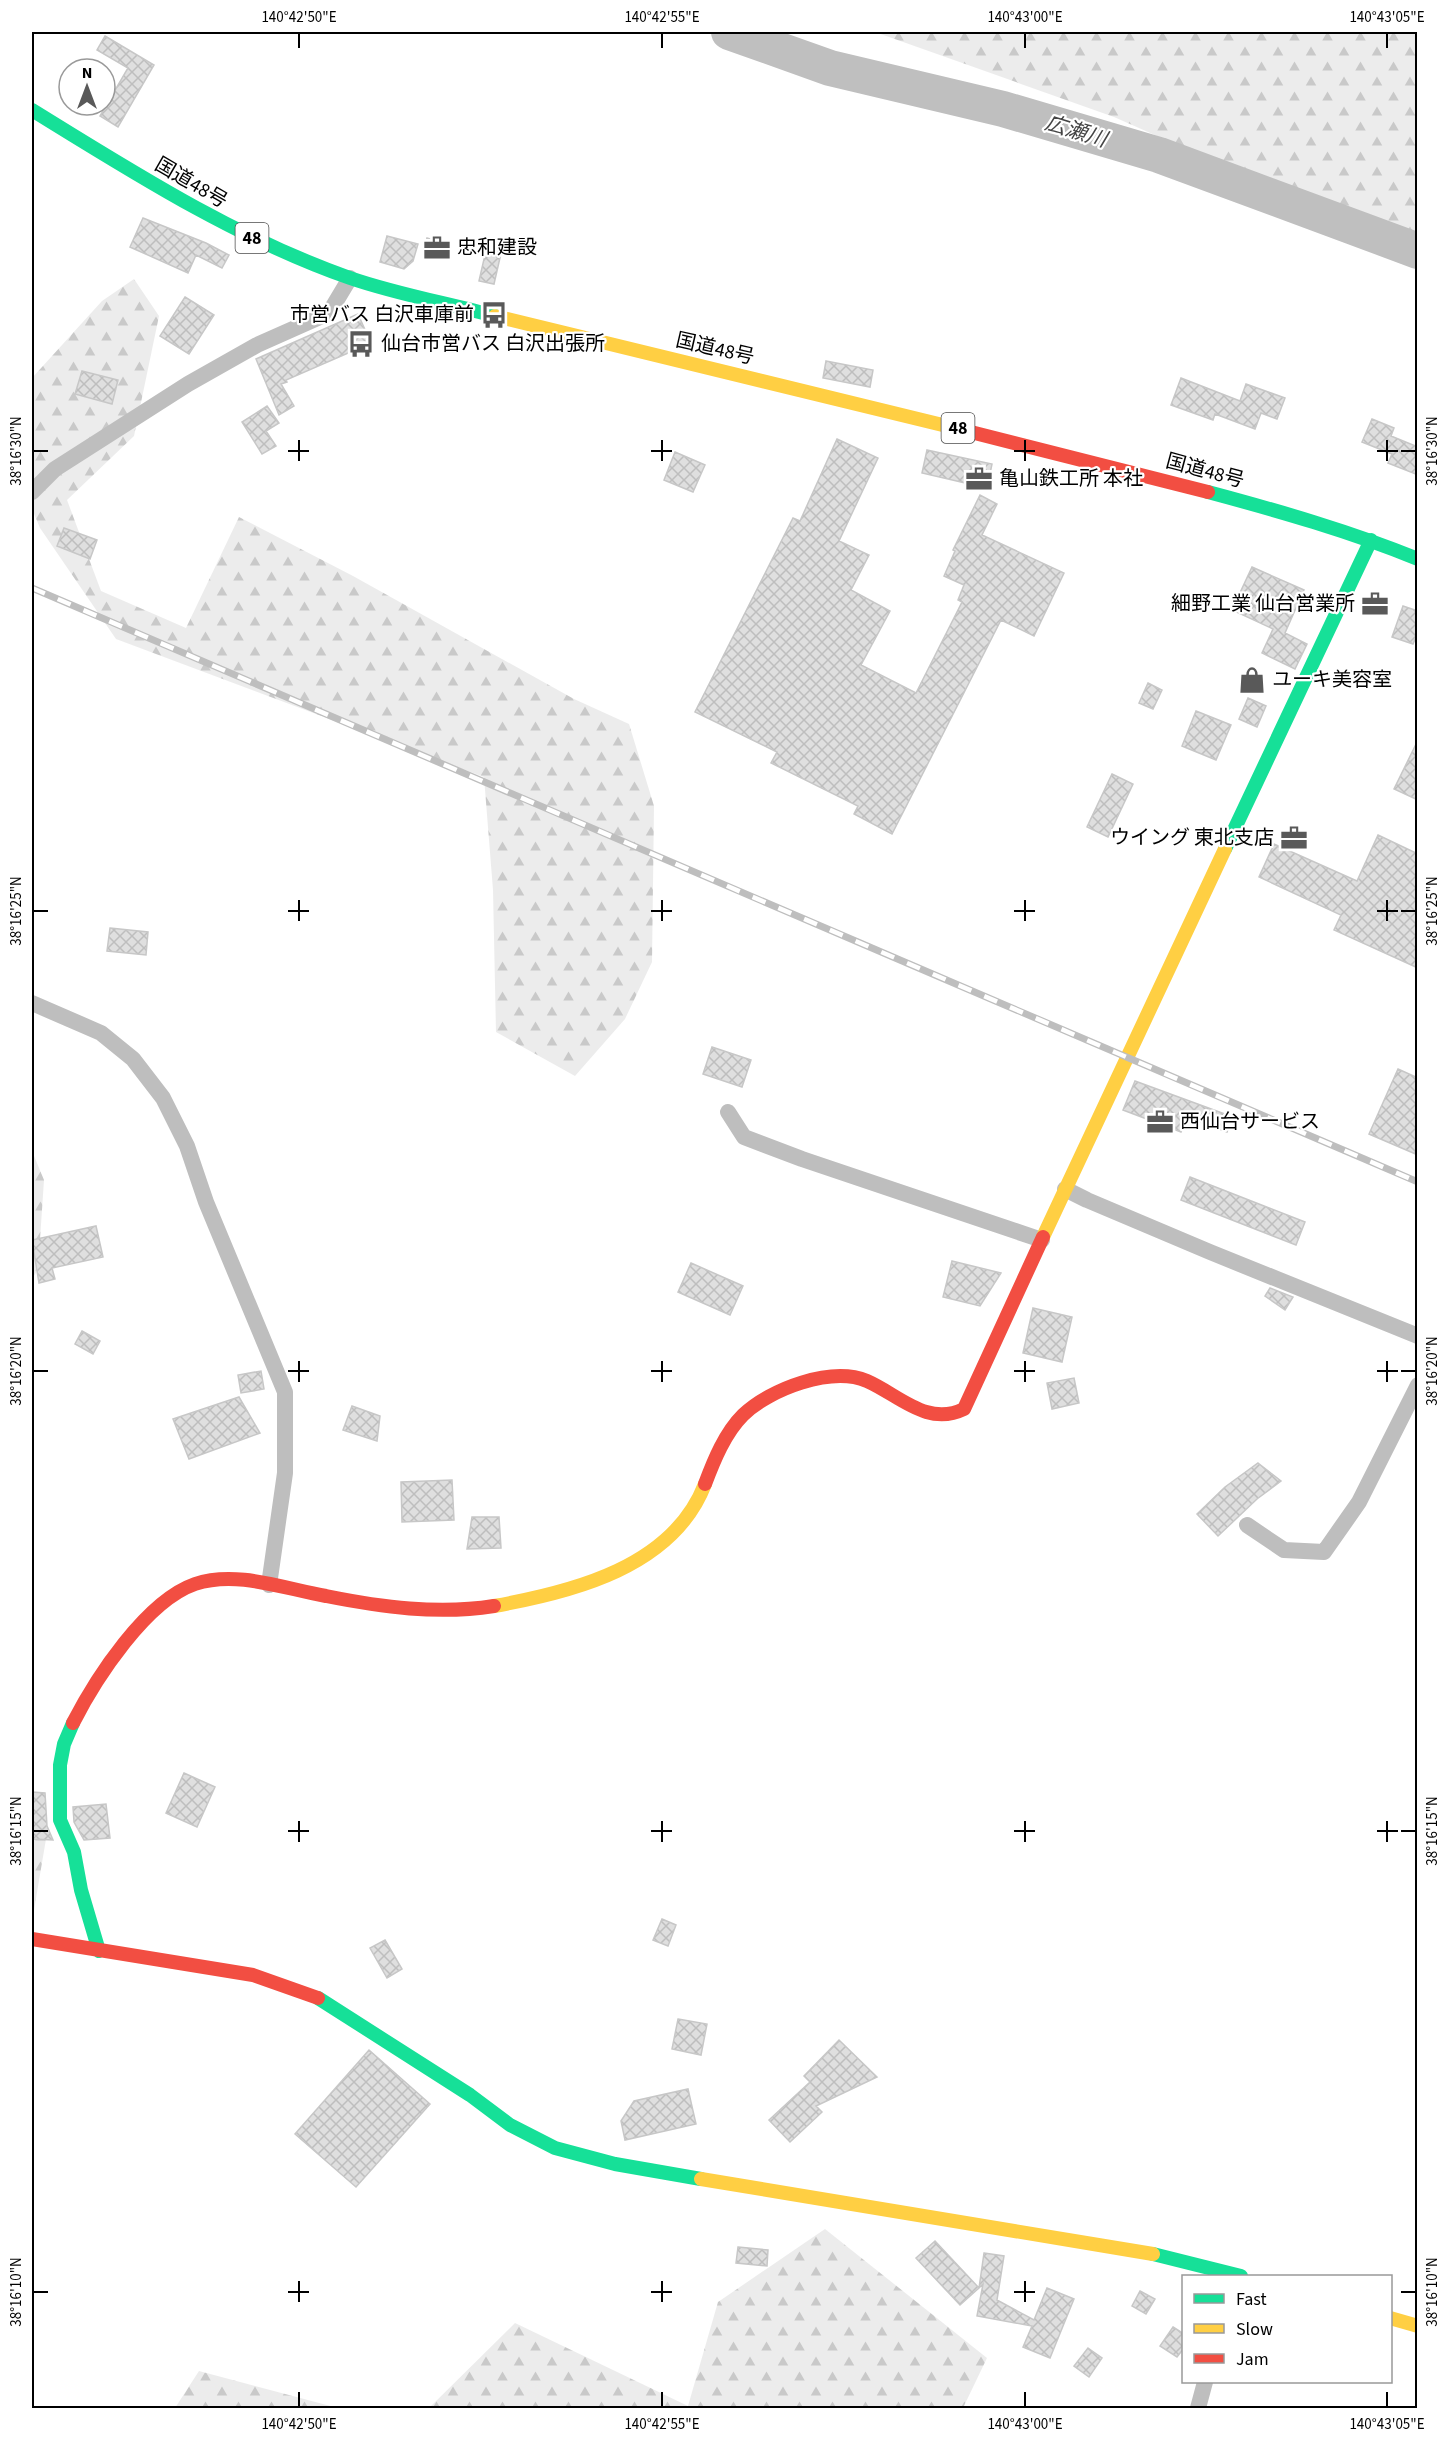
<svg xmlns="http://www.w3.org/2000/svg" width="1449" height="2440" viewBox="0 0 1449 2440" font-family="'Source Sans 3','Noto Sans JP',sans-serif">
<style>
.forest{fill:url(#forest-firs)}
.lines{fill:none;stroke-linecap:round;stroke-linejoin:round}
.river{stroke:#bfbfbf;stroke-width:36}
.building{fill:url(#building-cross-hatch);stroke:#c7c7c7;stroke-width:1.5}
.street{stroke:#bebebe;stroke-width:16}
.fast{stroke:#16e098;stroke-width:14}
.slow{stroke:#ffcf43;stroke-width:14}
.jam{stroke:#f24e42;stroke-width:14}
.rail-casing{stroke:#bebebe;stroke-width:7}
.rail{stroke:#fff;stroke-width:4.5;stroke-dasharray:14;stroke-linecap:butt}
.ticks{fill:none;stroke:#000;stroke-width:2}
.labels{text-anchor:middle;dominant-baseline:central;stroke-width:4.5;stroke-linejoin:round;paint-order:stroke}
.shield{fill:#fff;stroke:#4c4c4c;stroke-width:1.5}
.shield-label{font-size:18px;font-weight:bold;fill:#000}
.street-label{font-size:20px;fill:#000;stroke:#fff}
.poi-label{font-size:20px;fill:#000;stroke:#fff;text-anchor:start}
.water-label{font-size:21px;font-style:italic;fill:#444;stroke:#fff}
.neatline{fill:none;stroke:#000;stroke-width:2}
.ticks-label{font-size:15px;text-anchor:middle;fill:#000}
</style>
<defs>
<pattern id="forest-firs" width="22" height="20" patternUnits="userSpaceOnUse" patternTransform="scale(1.5)"><rect width="22" height="20" fill="#ececec"/><path d="M5 1l3.5 6h-7zM16 11l3.5 6h-7z" fill="#c9c9c9"/></pattern>
<pattern id="building-cross-hatch" width="8" height="8" patternUnits="userSpaceOnUse" patternTransform="scale(1.5)"><rect width="8" height="8" fill="#dfdfdf"/><path d="M0 0l8 8M0 8l8-8" fill="none" stroke="#bebebe"/></pattern>
</defs>
<rect width="100%" height="100%" fill="#fff"/>
<path class="forest" d="M875 32H1417V251L1114 117Z
M134 279 159 316 134 436 67 500 101 591 186 628 239 517 353 576 574 699 629 724 654 806 652 962 625 1019 575 1076 496 1032 493 890 484 777 116 639 40 528 32 509V378L102 301Z
M32 1151 44 1180 38 1269 32 1279Z
M32 1836 46 1839 32 1922Z
M825 2229 987 2358 963 2408H429L515 2323 688 2406 718 2302Z
M199 2371 338 2408H175Z"/>
<g class="lines">
<path class="river" d="M729 32 830 68 1003 109 1159 155 1418 251"/>
</g>
<path class="building" d="M105 36 154 65 118 127 100 116 128 68 97 50Z
M143 218 206 243 229 255 222 268 196 255 188 273 130 247Z
M387 236 418 244 413 261 404 269 380 262Z
M427 238 451 245 447 259 423 252Z
M487 246 502 249 494 284 479 281Z
M185 297 214 315 189 354 160 336Z
M358 314 371 343 286 380 287 382 281 384 294 406 279 415 256 359Z
M826 361 873 370 870 387 823 378Z
M82 371 118 380 112 404 75 394Z
M1181 378 1240 401 1246 384 1285 398 1277 419 1261 413 1255 429 1215 414 1213 420 1171 405Z
M267 406 279 423 266 431 276 446 262 454 242 422Z
M1372 419 1394 428 1391 436 1418 447V475L1388 463 1392 454 1362 442Z
M837 439 878 458 839 541 869 555 851 590 890 611 861 665 916 693 962 602 958 600 964 585 944 576 955 551 953 550 980 495 997 504 982 535 1064 573 1034 636 1001 620 892 834 854 814 858 806 771 763 777 752 695 712 793 518 800 521Z
M927 450 992 464 987 488 922 473Z
M675 452 705 465 693 492 664 480Z
M64 528 97 540 90 559 57 546Z
M1252 567 1304 590 1285 633 1307 644 1295 669 1262 653 1273 629 1232 610Z
M1403 606 1418 611V632L1413 644 1392 637Z
M1148 683 1162 690 1153 709 1139 703Z
M1248 698 1266 706 1257 727 1239 719Z
M1196 711 1231 725 1216 760 1182 746Z
M1418 740V800L1394 789Z
M1112 774 1133 784 1108 837 1087 827Z
M1378 835 1418 854V968L1334 930 1341 915 1259 877 1274 844 1357 881Z
M110 928 148 932 146 955 107 951Z
M712 1047 751 1060 742 1087 703 1074Z
M1398 1069 1418 1078V1155L1369 1134Z
M1135 1081 1233 1117 1227 1132 1187 1117 1181 1132 1123 1110Z
M1190 1177 1305 1222 1296 1245 1181 1200Z
M96 1226 103 1257 52 1268 55 1279 39 1283 32 1240Z
M952 1261 1001 1273 980 1306 943 1297Z
M691 1263 743 1286 730 1315 678 1292Z
M1270 1288 1293 1297 1285 1310 1265 1296Z
M1033 1308 1072 1317 1062 1362 1023 1353Z
M82 1331 100 1341 93 1354 75 1344Z
M261 1371 264 1389 241 1393 238 1375Z
M1074 1378 1079 1403 1052 1409 1047 1383Z
M239 1397 260 1433 189 1459 173 1419Z
M352 1406 380 1416 377 1441 343 1430Z
M1258 1463 1281 1481 1257 1499 1218 1536 1197 1514 1225 1487Z
M452 1480 454 1520 402 1522 401 1482Z
M472 1517H499L501 1548 467 1549Z
M184 1773 215 1787 197 1827 166 1813Z
M32 1792 45 1793 47 1826 53 1840 32 1839Z
M106 1804 110 1838 84 1840 74 1822 73 1807Z
M662 1919 676 1925 668 1946 653 1940Z
M385 1940 402 1969 387 1978 370 1948Z
M678 2019 707 2024 701 2055 672 2049Z
M839 2040 877 2077 816 2106 822 2112 790 2142 769 2120 810 2082 804 2076Z
M369 2050 430 2104 356 2187 295 2134Z
M688 2089 696 2124 625 2140 621 2121 634 2101Z
M935 2241 979 2288 960 2305 916 2258Z
M738 2247 768 2250 767 2266 736 2263Z
M984 2253 1004 2256 997 2300 1034 2320 1047 2288 1074 2299 1050 2358 1023 2347 1032 2326 977 2316 983 2284 979 2288Z
M1140 2291 1155 2299 1146 2314 1132 2306Z
M1173 2327 1184 2334V2348L1177 2357 1160 2346Z
M1088 2348 1102 2358 1089 2377 1074 2366Z"/>
<g class="lines">
<path class="street" d="M32 492 55 469 188 384 257 345 329 313 350 278
M32 1003 101 1033 133 1059 163 1098 187 1146 206 1202 285 1392V1473L269 1585
M728 1112 744 1137 802 1159 1042 1240
M1065 1189 1087 1200 1210 1252 1418 1336
M1247 1525 1284 1550 1324 1552 1359 1502 1418 1385
M1198 2408 1205 2382"/>
<path class="fast" d="M32 110C134 173 236 238 350 278 396 294 447 303 495 316
M1208 492C1279 511 1349 531 1418 559
M1225 849 1371 540
M73 1723 64 1744 60 1765V1820L74 1852 81 1890 99 1951
M318 1998 470 2095 510 2125 555 2148 615 2164 701 2179
M1153 2254 1241 2276"/>
<path class="slow" d="M495 316 955 428
M1043 1237 1225 849
M494 1606C573 1592 673 1567 705 1484
M701 2179 1153 2254
M1390 2318 1418 2326"/>
<path class="jam" d="M955 428 1208 492
M705 1484C714 1460 725 1433 743 1415 770 1389 831 1366 867 1381 899 1395 927 1427 964 1409L1043 1237
M73 1723C96 1678 146 1601 195 1584 237 1570 285 1589 326 1596 381 1607 438 1615 494 1606
M32 1939 253 1975 318 1998"/>
<defs>
<path id="rail" d="M32 588 1418 1182"/>
</defs>
<use href="#rail" class="rail-casing"/>
<use href="#rail" class="rail"/>
</g>
<path class="ticks" d="M299 33V48M662 33V48M1025 33V48M1387 33V48M299 440V461M662 440V461M1025 440V461M1387 440V461M33 451H48M288 451H309M651 451H672M1014 451H1035M1377 451H1398M1401 451H1416M299 900V921M662 900V921M1025 900V921M1387 900V921M33 911H48M288 911H309M651 911H672M1014 911H1035M1377 911H1398M1401 911H1416M299 1361V1382M662 1361V1382M1025 1361V1382M1387 1361V1382M33 1371H48M288 1371H309M651 1371H672M1014 1371H1035M1377 1371H1398M1401 1371H1416M299 1821V1842M662 1821V1842M1025 1821V1842M1387 1821V1842M33 1831H48M288 1831H309M651 1831H672M1014 1831H1035M1377 1831H1398M1401 1831H1416M299 2281V2302M662 2281V2302M1025 2281V2302M33 2292H48M288 2292H309M651 2292H672M1014 2292H1035M1401 2292H1416M299 2392V2407M662 2392V2407M1025 2392V2407M1387 2392V2407"/>
<defs>
<symbol id="office-bare" viewBox="-9 -9 18 18"><path d="M-6-3h4V-5.5h4V-3h4V5H-6ZM-1-4.5V-3h2v-1.5ZM-6 0V1H6V0Z" fill="#595959" stroke="#fff" stroke-width="2.5" paint-order="stroke"/></symbol>
<symbol id="bus-bare" viewBox="-9 -9 18 18"><path d="M-5-6H5V4H4V6H2V4H-2V6H-4V4H-5ZM-3.5-4V0h7V-4ZM-3.5 1.2v1.5H-2V1.2ZM2 1.2v1.5H3.5V1.2Z" fill="#595959" stroke="#fff" stroke-width="2.5" paint-order="stroke"/></symbol>
<symbol id="shop-bare" viewBox="-9 -9 18 18"><path d="M-5-2.5h2.3a2.7 3.5 0 0 1 5.4 0H5L5.5 6h-11ZM-1.5-2.5h3a1.5 2.3 0 0 0-3 0Z" fill="#595959" stroke="#fff" stroke-width="2.5" paint-order="stroke"/></symbol>
</defs>
<g fill-rule="evenodd">
<use href="#office-bare" x="418" y="229" width="38" height="38"/>
<use href="#bus-bare" x="475" y="296" width="38" height="38"/>
<use href="#bus-bare" x="342" y="325" width="38" height="38"/>
<use href="#office-bare" x="960" y="460" width="38" height="38"/>
<use href="#office-bare" x="1356" y="585" width="38" height="38"/>
<use href="#shop-bare" x="1233" y="661" width="38" height="38"/>
<use href="#office-bare" x="1275" y="819" width="38" height="38"/>
<use href="#office-bare" x="1141" y="1103" width="38" height="38"/>
</g>
<g class="labels">
<g class="shield">
<rect x="235.5" y="223" width="33" height="30" rx="4.5"/>
<rect x="941.5" y="413" width="33" height="30" rx="4.5"/>
</g>
<g class="shield-label">
<text x="252" y="238">48</text>
<text x="958" y="428">48</text>
</g>
<g class="street-label">
<text transform="translate(191 183) rotate(30)">国道48号</text>
<text transform="translate(715 349) rotate(13)">国道48号</text>
<text transform="translate(1205 471) rotate(15)">国道48号</text>
</g>
<g class="poi-label">
<text x="457" y="248">忠和建設</text>
<text x="474" y="315" text-anchor="end">市営バス 白沢車庫前</text>
<text x="381" y="344">仙台市営バス 白沢出張所</text>
<text x="999" y="479">亀山鉄工所 本社</text>
<text x="1355" y="604" text-anchor="end">細野工業 仙台営業所</text>
<text x="1272" y="680">ユーキ美容室</text>
<text x="1274" y="838" text-anchor="end">ウイング 東北支店</text>
<text x="1180" y="1122">西仙台サービス</text>
</g>
<g class="water-label">
<text transform="translate(1076 131) rotate(17)">広瀬川</text>
</g>
</g>
<rect width="1449" height="2440" fill="none" stroke="#ffffff" stroke-width="66"/>
<rect x="1182" y="2275" width="210" height="108" fill="#ffffff" stroke="#999999" stroke-width="1.5"/>
<rect x="1194" y="2294" width="30" height="9" fill="#16e098" stroke="#999999" stroke-width="1.5"/>
<text x="1236" y="2305" font-size="18" fill="#000000">Fast</text>
<rect x="1194" y="2324" width="30" height="9" fill="#ffcf43" stroke="#999999" stroke-width="1.5"/>
<text x="1236" y="2335" font-size="18" fill="#000000">Slow</text>
<rect x="1194" y="2354" width="30" height="9" fill="#f24e42" stroke="#999999" stroke-width="1.5"/>
<text x="1236" y="2365" font-size="18" fill="#000000">Jam</text>
<g transform="translate(87 87)"><circle r="28" fill="#ffffff" stroke="#999999" stroke-width="1.5"/>
<path d="M0-4.5L10 22L0 15L-10 22Z" fill="#595959"/>
<text y="-9" font-size="16" font-weight="bold" text-anchor="middle" fill="#000000">N</text>
</g>
<rect x="33" y="33" width="1383" height="2374" class="neatline"/>
<g class="ticks-label">
<text x="299" y="22">140°42'50"E</text>
<text x="662" y="22">140°42'55"E</text>
<text x="1025" y="22">140°43'00"E</text>
<text x="1387" y="22">140°43'05"E</text>
<text transform="translate(16 451) rotate(-90)" y="5">38°16'30"N</text>
<text transform="translate(1432 451) rotate(-90)" y="5">38°16'30"N</text>
<text transform="translate(16 911) rotate(-90)" y="5">38°16'25"N</text>
<text transform="translate(1432 911) rotate(-90)" y="5">38°16'25"N</text>
<text transform="translate(16 1371) rotate(-90)" y="5">38°16'20"N</text>
<text transform="translate(1432 1371) rotate(-90)" y="5">38°16'20"N</text>
<text transform="translate(16 1831) rotate(-90)" y="5">38°16'15"N</text>
<text transform="translate(1432 1831) rotate(-90)" y="5">38°16'15"N</text>
<text transform="translate(16 2292) rotate(-90)" y="5">38°16'10"N</text>
<text transform="translate(1432 2292) rotate(-90)" y="5">38°16'10"N</text>
<text x="299" y="2429">140°42'50"E</text>
<text x="662" y="2429">140°42'55"E</text>
<text x="1025" y="2429">140°43'00"E</text>
<text x="1387" y="2429">140°43'05"E</text>
</g>
</svg>
